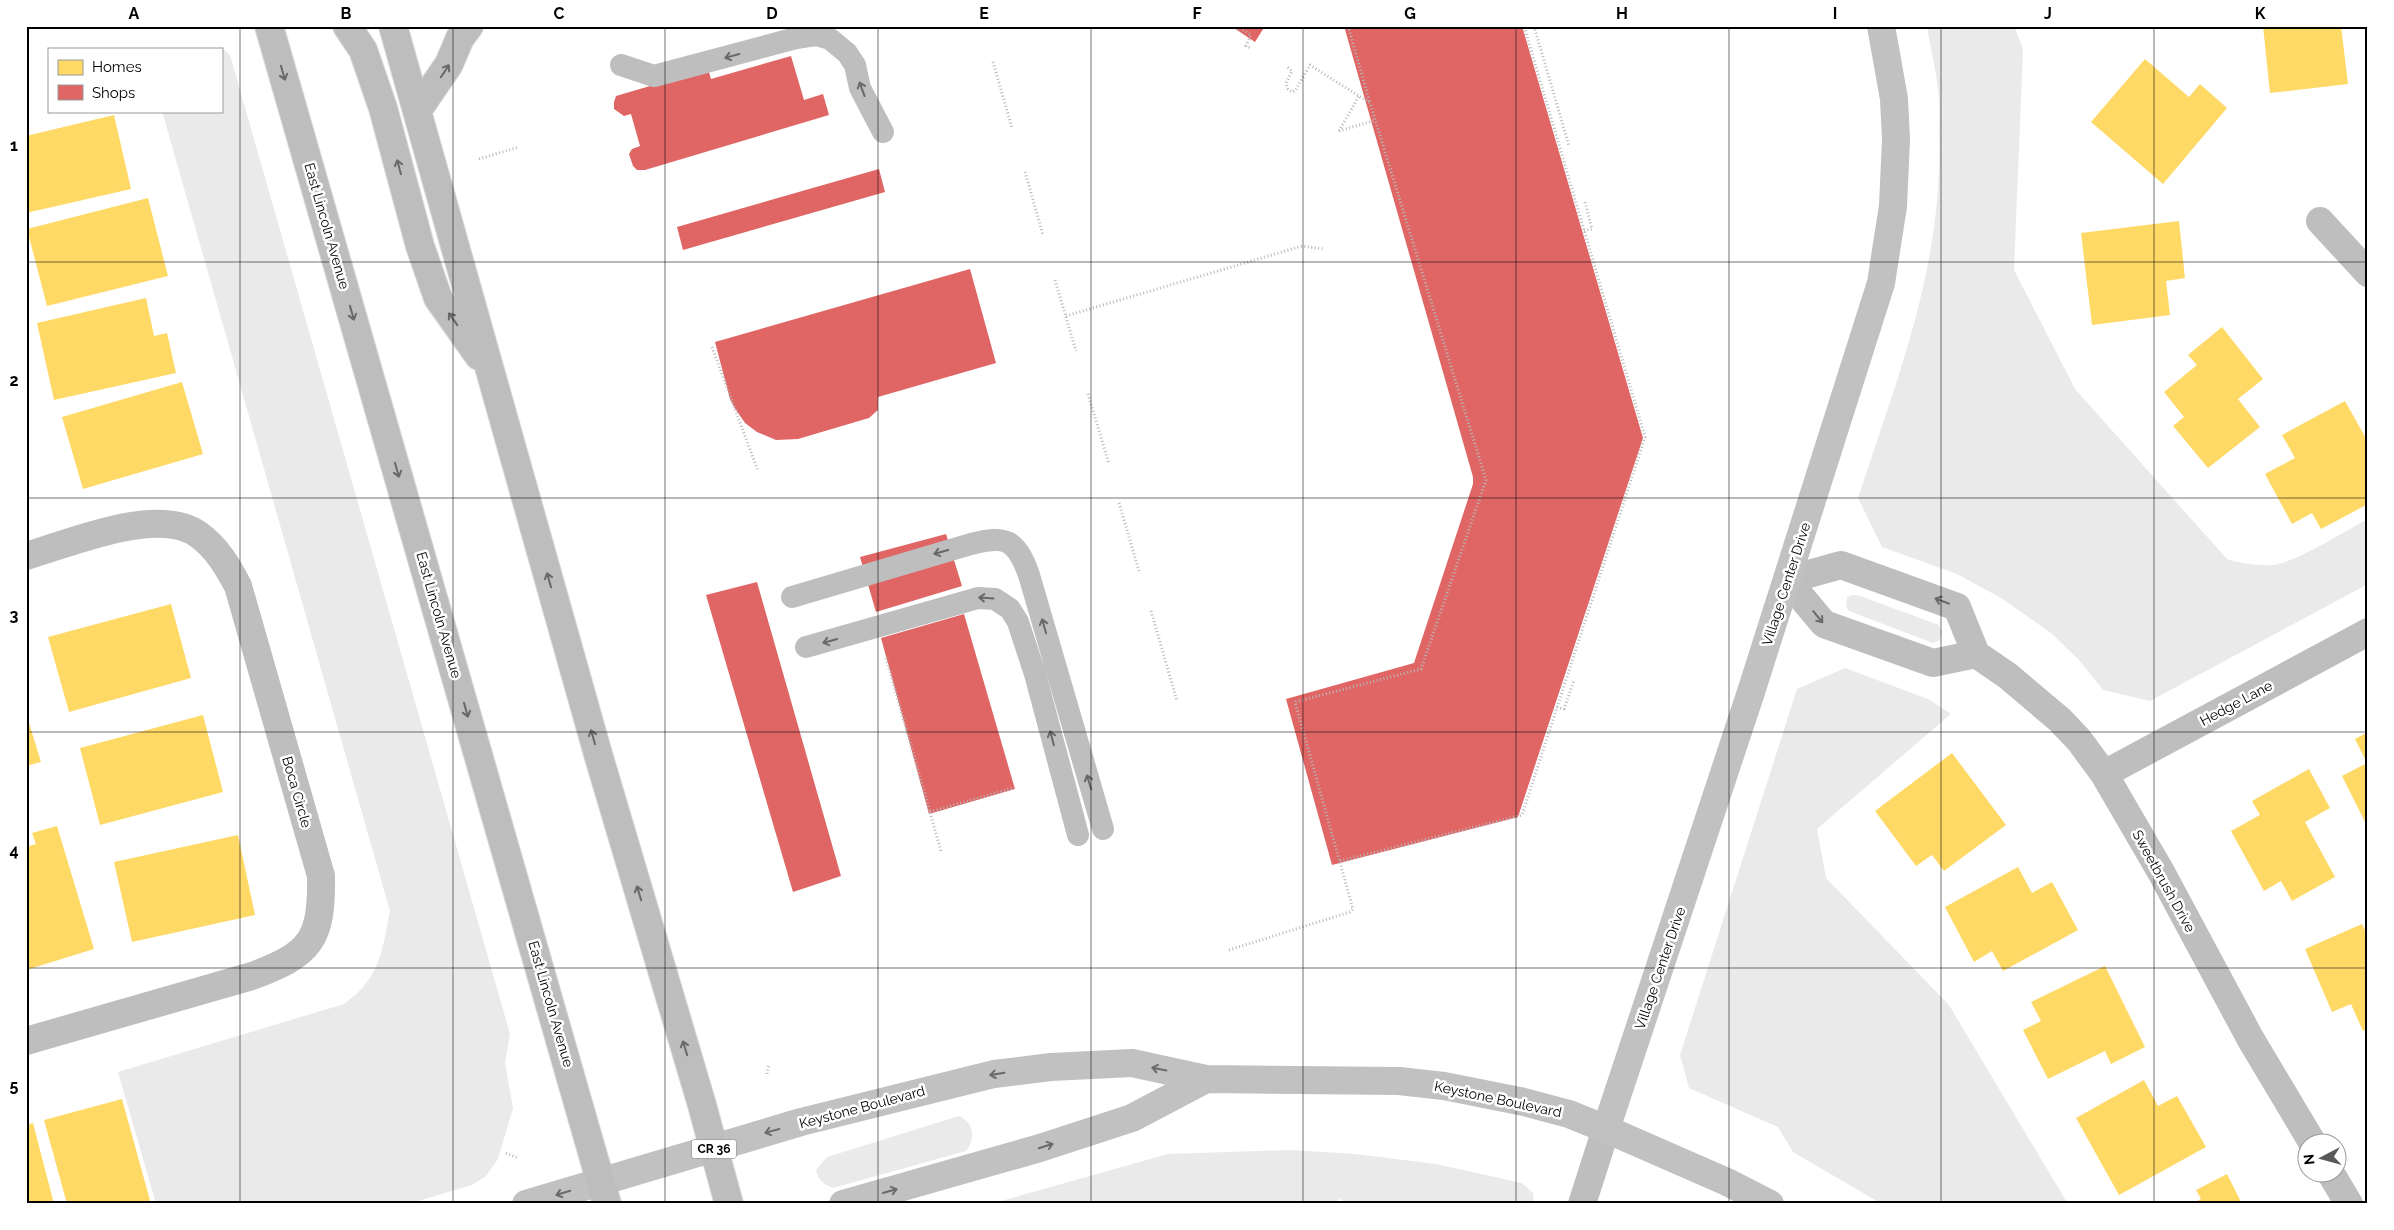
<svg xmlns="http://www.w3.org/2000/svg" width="2394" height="1230" viewBox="0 0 2394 1230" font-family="Raleway,sans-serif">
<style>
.green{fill:#eaeaea}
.homes{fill:#ffd966}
.shops{fill:#e06666}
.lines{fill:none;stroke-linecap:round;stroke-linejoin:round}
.primary-casing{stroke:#dbdbdb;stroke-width:30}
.path{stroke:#b8b8b8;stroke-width:3;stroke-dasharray:1 2.5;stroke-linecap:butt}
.lane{stroke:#bebebe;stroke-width:22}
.street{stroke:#bebebe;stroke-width:28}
.secondary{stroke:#c1c1c1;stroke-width:28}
.primary{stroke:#bdbdbd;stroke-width:28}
.oneway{stroke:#686868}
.oneway2{stroke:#6a6a6a}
.grid{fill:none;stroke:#000;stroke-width:1;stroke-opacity:0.55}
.labels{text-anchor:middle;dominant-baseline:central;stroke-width:5;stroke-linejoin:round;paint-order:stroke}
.shield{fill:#fff;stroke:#4c4c4c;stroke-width:1}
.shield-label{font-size:12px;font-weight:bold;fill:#000}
.street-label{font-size:14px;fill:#000;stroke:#fff}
.neatline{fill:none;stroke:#000;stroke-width:2}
.grid-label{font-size:16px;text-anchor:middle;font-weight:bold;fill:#000}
</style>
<rect width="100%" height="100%" fill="#fff"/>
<path class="green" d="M1927 26H2014L2023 49 2014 270 2075 389 2227 559C2242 564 2258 566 2273 565 2297 562 2345 531 2368 519V584L2150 701 2103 690 2079 660 2051 633 2001 598 1957 574 1882 547 1858 498C1898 376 1943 266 1939 135 1939 120 1940 104 1938 90 1936 68 1930 47 1927 26Z
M221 47 230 55 510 1034 505 1063 513 1108 498 1159 486 1176 472 1185 408 1204H156L118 1072 344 1004C380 978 382 952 390 911L162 111H221V49H217Z
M1853 595 1860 596 1939 625 1942 632 1940 640 1933 643 1849 611 1846 606 1847 597Z
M1845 668 1928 699 1951 714 1817 829 1826 878 1949 1005 2068 1204H1882L1793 1152 1778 1127 1689 1088 1680 1055 1797 689Z
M959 1116C974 1123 976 1138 966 1151L833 1188C823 1184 818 1180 816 1170L827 1157Z
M1289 1150 1355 1154 1436 1164 1522 1183 1533 1193 1534 1204H1350L1340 1199 1331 1204H990L1168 1154Z"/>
<path class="homes" d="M2263 26H2341L2348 84 2270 93Z
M2145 59 2189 97 2200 84 2227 108 2163 184 2091 122Z
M114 115 131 189 26 213V136Z
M148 198 168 276 47 306 27 229Z
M2179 221 2185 278 2166 281 2170 315 2092 325 2081 233Z
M146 298 154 336 167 333 176 373 54 400 37 323Z
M2222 327 2263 379 2238 399 2260 427 2208 468 2173 426 2184 417 2164 392 2197 365 2188 355Z
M182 382 203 454 83 489 62 417Z
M2345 401 2368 442V461L2365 463 2368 469V504L2321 529 2312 513 2292 524 2265 474 2295 458 2282 435Z
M171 604 191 678 69 712 48 637Z
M26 713 41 762 26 766Z
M203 715 223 792 100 825 80 748Z
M2368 732V828L2342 776 2367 763 2355 739Z
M1952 753 2006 825 1944 871 1932 855 1916 866 1875 811Z
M2309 769 2330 808 2305 822 2335 877 2292 901 2281 881 2264 891 2231 831 2260 815 2252 801Z
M57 826 94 949 26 970V847L36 844 32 833Z
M238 835 255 915 132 942 114 862Z
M2018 867 2032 893 2052 882 2078 930 2003 971 1992 951 1974 962 1945 907Z
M2362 924 2368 936V1029L2363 1031 2351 1004 2332 1012 2305 949Z
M2105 966 2145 1047 2111 1064 2105 1051 2048 1079 2023 1030 2041 1021 2031 1002Z
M2144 1080 2158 1106 2177 1096 2206 1147 2119 1195 2076 1118Z
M122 1099 151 1204H67L44 1120Z
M33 1123 54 1204H26V1125Z
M2227 1174 2242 1204H2191L2201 1199 2196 1190Z"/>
<path class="shops" d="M1231 26H1265L1255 42Z
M1344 26H1522L1643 438 1518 817 1332 865 1286 699 1414 663 1473 484V477Z
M791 56 804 100 823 94 829 115 645 170H637L633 166 629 154 632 149 640 146 631 114 624 116 614 109V102L616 96 708 69 711 79Z
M879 169 885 192 683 250 677 227Z
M970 269 996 363 878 397V410L869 418 798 439 776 440 757 432 745 423 734 407 730 399 715 342Z
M946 534 962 586 876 612 860 557Z
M757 582 841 876 793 892 706 595Z
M964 614 1015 789 929 814 881 638Z"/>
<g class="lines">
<defs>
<path id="primary" d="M269 26 607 1204
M347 26 363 50 383 108 420 246 438 298 479 356
M393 26 598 754 702 1105 729 1204
M417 111 449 64 460 38 469 26"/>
</defs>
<use href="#primary" class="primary-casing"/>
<path class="path" d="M1237 26 1251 35 1246 46 1251 48
M1348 26 1370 103
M1534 26 1569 146
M993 62 1012 128
M1339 131 1359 96
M1339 131 1376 120
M479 159 519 147
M1025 172 1043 235
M1584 231 1592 229 1585 202
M1055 280 1076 351
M1066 316 1302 246 1324 249
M712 347 758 471
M1088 394 1109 464
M1119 503 1139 571
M1151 611 1177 701
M886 658 941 851
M1557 707 1564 709 1574 680
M930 812 1013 788
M1340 861 1522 815 1645 437 1524 26
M1229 950 1350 912 1353 909 1295 702 1421 669 1486 480 1370 103 1310 65 1295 91 1292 92 1288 89 1286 83 1292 71 1286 66
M767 1074 769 1064
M506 1153 518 1158"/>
<path class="lane" d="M621 65 654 76 796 38 816 35 830 39 847 53 855 65 860 88 883 132
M792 597 971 544C1006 535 1016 539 1029 575L1103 829
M806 647 978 598 995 599 1010 609 1018 622 1035 674 1078 835"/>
<path class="street" d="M2320 221 2368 273
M26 556C71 543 159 505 199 535 217 548 228 567 238 586L321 876C322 940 311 954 252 976L26 1041
M1976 654 1933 663 1824 624 1787 580 1841 565 1957 607 1976 654 2008 676 2060 720 2079 740 2104 774 2161 872 2250 1038 2312 1142
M2104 774 2368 632
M2330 1172 2349 1204
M1582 1204 1606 1129"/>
<path class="secondary" d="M1606 1129 1751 692 1881 283 1893 206 1896 139 1894 99 1881 26
M526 1204 801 1122 994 1074 1051 1067 1132 1063 1206 1079 1399 1081 1444 1086 1524 1102 1569 1114 1606 1129 1727 1182 1770 1204
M843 1204 1040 1148 1132 1118 1206 1079"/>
<use href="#primary" class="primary"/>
</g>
<defs><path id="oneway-shaft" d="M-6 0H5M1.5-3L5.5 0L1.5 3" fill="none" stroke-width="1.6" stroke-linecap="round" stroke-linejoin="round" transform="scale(1.25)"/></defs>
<g class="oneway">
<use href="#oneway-shaft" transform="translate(732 56) rotate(165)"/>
<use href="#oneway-shaft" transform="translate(445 71) rotate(-56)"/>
<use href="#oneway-shaft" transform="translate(283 73) rotate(74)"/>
<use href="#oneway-shaft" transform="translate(862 89) rotate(-110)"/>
<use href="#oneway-shaft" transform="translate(399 167) rotate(-105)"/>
<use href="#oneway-shaft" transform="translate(352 313) rotate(74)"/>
<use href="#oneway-shaft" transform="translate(453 319) rotate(-125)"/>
<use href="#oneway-shaft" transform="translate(397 470) rotate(74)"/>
<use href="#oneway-shaft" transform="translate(941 552) rotate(164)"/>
<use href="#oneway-shaft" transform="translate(549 580) rotate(-106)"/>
<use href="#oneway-shaft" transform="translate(986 598) rotate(-176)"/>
<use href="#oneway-shaft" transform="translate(1942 601) rotate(-159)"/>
<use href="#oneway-shaft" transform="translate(1818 617) rotate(51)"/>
<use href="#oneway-shaft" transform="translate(1044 626) rotate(-106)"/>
<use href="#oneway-shaft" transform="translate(830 641) rotate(164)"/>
<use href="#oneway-shaft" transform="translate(466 710) rotate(74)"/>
<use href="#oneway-shaft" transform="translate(593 737) rotate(-106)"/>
<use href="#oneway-shaft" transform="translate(1052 738) rotate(-105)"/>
<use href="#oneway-shaft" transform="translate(1089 782) rotate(-107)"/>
<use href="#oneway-shaft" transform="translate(639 893) rotate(-107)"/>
<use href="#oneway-shaft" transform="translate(685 1048) rotate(-107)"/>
</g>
<g class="oneway2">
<use href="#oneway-shaft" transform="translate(1159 1069) rotate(-168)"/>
<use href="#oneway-shaft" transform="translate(997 1074) rotate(171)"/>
<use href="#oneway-shaft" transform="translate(772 1131) rotate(165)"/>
<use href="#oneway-shaft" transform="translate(1046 1146) rotate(-18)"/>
<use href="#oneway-shaft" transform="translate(890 1191) rotate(-16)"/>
<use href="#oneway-shaft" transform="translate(563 1193) rotate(163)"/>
</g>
<path class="grid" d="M240 26V1204M453 26V1204M665 26V1204M878 26V1204M1091 26V1204M1303 26V1204M1516 26V1204M1729 26V1204M1941 26V1204M2154 26V1204M26 262H2368M26 498H2368M26 732H2368M26 968H2368"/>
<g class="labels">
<rect class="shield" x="691.5" y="1139.5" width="45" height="19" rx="4"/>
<g class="shield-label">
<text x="714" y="1149">CR 36</text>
</g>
<g class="street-label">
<text transform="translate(327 226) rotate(74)">East Lincoln Avenue</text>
<text transform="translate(1786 584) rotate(-72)">Village Center Drive</text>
<text transform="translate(439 615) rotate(74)">East Lincoln Avenue</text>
<text transform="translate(2236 703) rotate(-28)">Hedge Lane</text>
<text transform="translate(297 792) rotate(74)">Boca Circle</text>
<text transform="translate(2164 881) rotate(61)">Sweetbrush Drive</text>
<text transform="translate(1660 968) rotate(-71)">Village Center Drive</text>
<text transform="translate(551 1004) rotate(74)">East Lincoln Avenue</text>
<text transform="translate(1498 1099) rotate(12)">Keystone Boulevard</text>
<text transform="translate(862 1107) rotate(-15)">Keystone Boulevard</text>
</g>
</g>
<rect width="2394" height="1230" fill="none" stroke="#ffffff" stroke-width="55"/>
<rect x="48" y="48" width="175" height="65" fill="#ffffff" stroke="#999999"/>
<rect x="58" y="60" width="25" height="15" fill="#ffd966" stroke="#999999"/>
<text x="92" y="72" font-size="15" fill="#000000">Homes</text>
<rect x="58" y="85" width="25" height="15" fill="#e06666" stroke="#999999"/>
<text x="92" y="98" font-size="15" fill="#000000">Shops</text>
<g transform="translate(2322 1158) rotate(264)"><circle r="24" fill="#ffffff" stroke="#999999"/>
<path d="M0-4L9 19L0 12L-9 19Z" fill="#595959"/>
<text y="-8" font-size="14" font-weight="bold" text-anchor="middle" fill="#000000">N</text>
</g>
<rect x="28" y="28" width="2338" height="1174" class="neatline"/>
<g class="grid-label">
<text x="134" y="19">A</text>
<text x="346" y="19">B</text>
<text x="559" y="19">C</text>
<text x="772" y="19">D</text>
<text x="984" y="19">E</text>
<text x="1197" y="19">F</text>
<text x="1410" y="19">G</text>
<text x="1622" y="19">H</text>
<text x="1835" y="19">I</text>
<text x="2048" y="19">J</text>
<text x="2260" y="19">K</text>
<text x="14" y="151">1</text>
<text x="14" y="386">2</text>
<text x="14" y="621">3</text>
<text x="14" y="856">4</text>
<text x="14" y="1091">5</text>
</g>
</svg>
